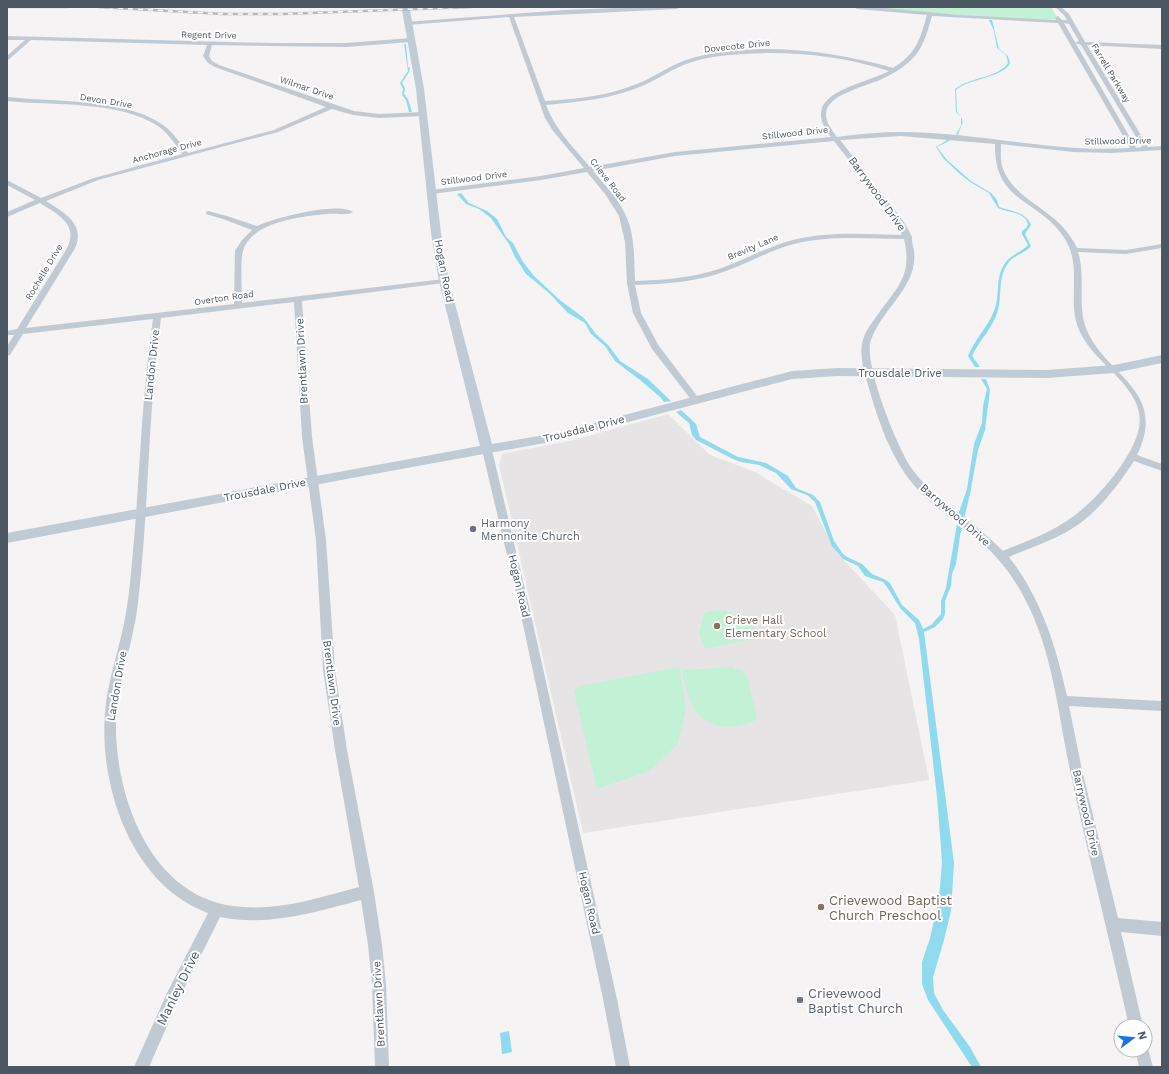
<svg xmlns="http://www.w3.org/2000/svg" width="1169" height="1074" viewBox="0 0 1169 1074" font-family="'Work Sans',sans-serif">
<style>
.education{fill:#e6e4e5}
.green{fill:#c3f1d5}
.water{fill:#90daee}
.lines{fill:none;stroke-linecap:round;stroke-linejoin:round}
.street{fill:#c1cad2;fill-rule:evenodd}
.secondary{fill:#c1cbd6;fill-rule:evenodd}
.rail-casing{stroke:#b5b8bd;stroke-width:2.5}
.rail{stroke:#fff;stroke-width:1.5;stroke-dasharray:5;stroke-linecap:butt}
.worship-dot{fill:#6b7280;stroke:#fff;stroke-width:1.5}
.education-dot{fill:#8d6e63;stroke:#fff;stroke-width:1.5}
.labels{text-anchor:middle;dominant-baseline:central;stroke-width:4;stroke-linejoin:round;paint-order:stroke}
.far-street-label{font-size:9px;fill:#4a5661;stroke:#fff}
.street-label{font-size:11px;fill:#4a5661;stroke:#fff}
.worship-label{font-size:11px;fill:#5b616d;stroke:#fff;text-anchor:start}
.education-label{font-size:11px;fill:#785e54;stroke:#fff;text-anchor:start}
.near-education-label{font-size:13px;fill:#785e54;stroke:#fff;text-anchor:start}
.near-street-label{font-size:13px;fill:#4a5661;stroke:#fff}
.near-worship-label{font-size:13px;fill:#5b616d;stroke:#fff;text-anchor:start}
</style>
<rect width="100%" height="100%" fill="#f5f3f3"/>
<path class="education" d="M668 414 710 455 755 472 812 506 837 553 895 615 929 780 583 833 499 465 502 454 574 440Z"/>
<path class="green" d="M871 7H1051L1057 17 1055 19 1048 20 953 16Z
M718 610 727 611 735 615 738 626 752 623 758 638 705 649 699 633 704 615 706 612Z
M680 667 686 710 677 745 649 771 597 789 574 691 579 686Z
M734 667V669H739L744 672 745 676 747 675 757 719C739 730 714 730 698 714 690 706 683 682 683 670Z"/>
<path class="water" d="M989 20H992L999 49 1008 56 1010 63C1003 78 969 78 956 90L957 112C967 123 961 123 958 135L956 134 961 126V117L956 112 955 89C970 77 998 78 1008 63L1006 55 997 48 994 31Z
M404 44H406L408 67 410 68 409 72 402 83 405 88 404 94 408 99 412 112H409L406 100 402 95 403 89 400 83 408 71Z
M949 139 951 140 937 147 947 160 971 181 991 193 997 200 999 207C1011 211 1026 212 1031 225L1025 234 1031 246C1025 254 1012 255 1007 265 998 278 1002 295 998 310 994 327 979 340 972 356L980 367H975L968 356C974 340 988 327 994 311 1001 294 994 277 1006 262 1012 254 1022 252 1028 245L1022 234V231L1027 227 1028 224C1024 211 1008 213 998 208L989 193 970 182 960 174 944 159 936 147Z
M461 193 469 203 487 211 497 219 506 237 513 243 523 262 534 276 561 301 584 318 596 334 609 346 620 361 648 379 671 401 664 402 660 397 640 380 615 361 605 346 591 334 585 323 568 313 549 293 526 274 515 257 509 244 491 218 479 209 466 204 457 194Z
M981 379H986L990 390 985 430 978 450 970 494 960 536 956 564 952 574 951 586 945 601V614L943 619 935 627 924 632 954 863 951 911 944 940 933 977 934 993 943 1010 970 1047 981 1067H972L928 1000 922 984V962L930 938 939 899 942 861 937 797 919 639 915 623 900 608 887 587 883 582 865 576 858 566 843 559 832 546 815 502 807 495 791 489 776 473 759 465 741 462 733 459 696 440 692 435 689 423 676 412 681 410 696 424 700 437 738 457 766 463 788 476 796 488 813 495 820 502 834 541 843 554 847 557 862 564 872 574 886 580 890 583 902 605 919 620 923 629 931 625 941 614V601L946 588 959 512 967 489 974 444 982 423 983 406 987 389Z
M509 1031 512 1052 502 1054 500 1033Z"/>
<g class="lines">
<path class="street" d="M643 7H680L677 9 514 17 545 101C577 99 607 96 637 84 654 77 669 66 686 60 748 40 832 50 893 68 916 54 920 40 927 15L857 9 854 7H873L959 15 1056 20 1055 18 1058 16 1062 20H1067L1064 15 1055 7H1061L1069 14 1085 42 1162 45V49L1087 45 1148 147 1162 146V150L1112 153 1073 152 1001 144C1001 153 1000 161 1003 169 1013 195 1042 206 1061 225 1068 232 1073 240 1077 248L1126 250 1162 244V248L1126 254 1078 252C1086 277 1077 303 1086 328 1104 376 1169 389 1137 455L1162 464V471L1134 461C1119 484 1101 508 1079 524 1058 539 1032 547 1009 557 1041 598 1056 646 1067 696L1162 701V711L1069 706 1082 770 1118 918 1162 922V936L1121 932 1143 1026H1129C1110 941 1088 856 1070 770 1058 714 1053 653 1026 601 1015 579 1000 559 981 542 959 522 931 506 912 483 891 457 879 423 870 392 866 377 858 356 863 340 865 332 871 324 876 317 896 288 913 277 904 239 868 239 830 235 794 244 770 250 749 263 726 271 697 282 666 284 635 285L641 313 659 346 700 400 696 403 693 402 652 349 633 313 627 283 625 242 619 216 605 194 587 172 541 180 432 194 429 192 432 190 541 176 584 168 553 131 545 118 509 17 407 25 404 23 405 22 565 10ZM932 16 1058 23 1130 148C1053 153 978 132 901 132 880 132 858 134 837 137 831 129 823 119 827 109 832 94 866 86 880 80 890 75 900 70 909 62 923 50 927 33 932 16ZM1064 23 1069 24 1079 41 1075 43 1081 45 1142 147 1136 148ZM768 53C810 53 849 58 889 71 861 86 796 93 831 137L675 152 590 167C573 147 555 129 546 105 579 102 611 99 642 86 659 79 674 67 692 62 716 54 742 54 768 53ZM901 136 995 144C994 203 1037 198 1063 236 1084 265 1066 300 1079 330 1092 359 1122 374 1135 401 1139 409 1141 419 1139 428 1133 458 1096 501 1071 518 1051 533 1026 541 1003 551 974 521 933 501 910 466 896 444 863 363 871 340 883 306 922 284 913 246 912 243 912 239 912 237 906 223 894 209 884 197 870 178 855 159 840 140ZM834 141 894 218 902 235C866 234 829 231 793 240 767 247 744 260 719 269 692 278 663 280 635 281 634 260 635 235 626 216 619 199 604 184 593 171L675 156Z
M7 36 270 43H346L411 38 414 40 411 42 346 47 212 45 209 56 212 61 219 65 354 111 379 114 423 112 426 114 423 116 379 118 353 115 332 109 278 132 98 180 46 201C65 213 87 225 74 250L26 328 234 304 235 251 242 240 252 230 223 219 206 214V212L208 211 227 216 257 226C273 218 339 201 353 212 348 216 334 213 327 214 302 216 251 222 243 251 240 260 242 291 242 303L444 279 448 281 444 283 302 301 312 437 326 540 335 670 347 750 374 892 382 945 386 984 389 1067H375L372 984 368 945 361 900C315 912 268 927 220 917L177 1003 149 1067H134L167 993 208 913C132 885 99 788 105 713 107 684 117 656 123 628 128 606 130 584 132 562 140 481 141 399 153 319L23 334 10 355 7 356V346L14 335H7V331L17 329 66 250C80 225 59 215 40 203L7 217V212L35 200 7 185V180L41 198 94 178 182 154C175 144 168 133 158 126 118 100 53 106 7 101V97C52 102 126 98 163 125 173 132 180 143 188 153L274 130 326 107 215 67 208 63 203 56 207 45 31 40 7 61V56L25 40H7ZM294 302 302 437 316 540 323 670 335 750 359 887C318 898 276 912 233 906 150 895 115 796 116 723 116 690 128 659 134 627 138 610 139 591 141 574 149 488 149 403 161 318Z
M487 447 492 450 529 606 617 999 630 1067H616L603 999 519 606 482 450Z
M1145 1044 1147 1045 1153 1067H1139L1135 1050H1145Z"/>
<path class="secondary" d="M403 8H409L410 10 424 89 441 233 449 281 492 444 556 433 792 371 837 368 1047 370 1114 365 1162 355V363L1114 373 1047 378 837 376 792 379 556 441 352 478 7 543V533L480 446 439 281 431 233 416 89 402 10Z"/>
<defs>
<path id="rail" d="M7 7H67
M98 7 223 14H283L471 7"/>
</defs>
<use href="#rail" class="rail-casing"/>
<use href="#rail" class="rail"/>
</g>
<g class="worship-dot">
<circle cx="473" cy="529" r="4"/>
<circle cx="800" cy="1000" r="4"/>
</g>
<g class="education-dot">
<circle cx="717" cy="626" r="4"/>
<circle cx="821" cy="907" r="4"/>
</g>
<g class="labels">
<g class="far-street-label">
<text transform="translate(209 35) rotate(1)">Regent Drive</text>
<text transform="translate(737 46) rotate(-6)">Dovecote Drive</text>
<text transform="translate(1111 73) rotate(59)">Farrell Parkway</text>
<text transform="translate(307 88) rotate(19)">Wilmar Drive</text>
<text transform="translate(106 101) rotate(9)">Devon Drive</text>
<text transform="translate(795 133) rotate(-6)">Stillwood Drive</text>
<text transform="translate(1118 141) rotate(-1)">Stillwood Drive</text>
<text transform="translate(167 151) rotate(-15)">Anchorage Drive</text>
<text transform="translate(474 178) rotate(-7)">Stillwood Drive</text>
<text transform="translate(608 180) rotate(52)">Crieve Road</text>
<text transform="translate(753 247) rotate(-23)">Brevity Lane</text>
<text transform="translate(44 272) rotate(-59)">Rochelle Drive</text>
<text transform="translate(224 298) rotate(-8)">Overton Road</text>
</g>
<g class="street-label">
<text transform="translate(877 194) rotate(54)">Barrywood Drive</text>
<text transform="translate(444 271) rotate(79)">Hogan Road</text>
<text transform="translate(302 361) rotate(-93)">Brentlawn Drive</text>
<text transform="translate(152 365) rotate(-84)">Landon Drive</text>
<text x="900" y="373">Trousdale Drive</text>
<text transform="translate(584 429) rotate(-14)">Trousdale Drive</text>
<text transform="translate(265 490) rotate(-11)">Trousdale Drive</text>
<text transform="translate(955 515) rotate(41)">Barrywood Drive</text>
<text transform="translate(519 586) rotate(77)">Hogan Road</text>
<text transform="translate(332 683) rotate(83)">Brentlawn Drive</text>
<text transform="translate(117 686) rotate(-80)">Landon Drive</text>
<text transform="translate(1086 813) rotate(77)">Barrywood Drive</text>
<text transform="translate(589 903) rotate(77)">Hogan Road</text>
<text transform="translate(379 1004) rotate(-93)">Brentlawn Drive</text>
</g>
<g class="worship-label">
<text x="481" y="523">Harmony<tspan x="481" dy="13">Mennonite Church</tspan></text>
</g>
<g class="education-label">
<text x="725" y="620">Crieve Hall<tspan x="725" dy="13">Elementary School</tspan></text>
</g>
<g class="near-education-label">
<text x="829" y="900">Crievewood Baptist<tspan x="829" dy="15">Church Preschool</tspan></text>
</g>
<g class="near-street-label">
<text transform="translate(178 988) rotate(-64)">Manley Drive</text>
</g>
<g class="near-worship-label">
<text x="808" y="993">Crievewood<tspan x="808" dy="15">Baptist Church</tspan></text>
</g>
</g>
<rect width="1169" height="1074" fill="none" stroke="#4a5661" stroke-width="16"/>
<g transform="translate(1133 1038) rotate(74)"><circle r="19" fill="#ffffff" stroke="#b7bbc0"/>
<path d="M0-3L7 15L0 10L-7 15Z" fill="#1a73e8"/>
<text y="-6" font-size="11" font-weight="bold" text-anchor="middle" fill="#4a5661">N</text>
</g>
</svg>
